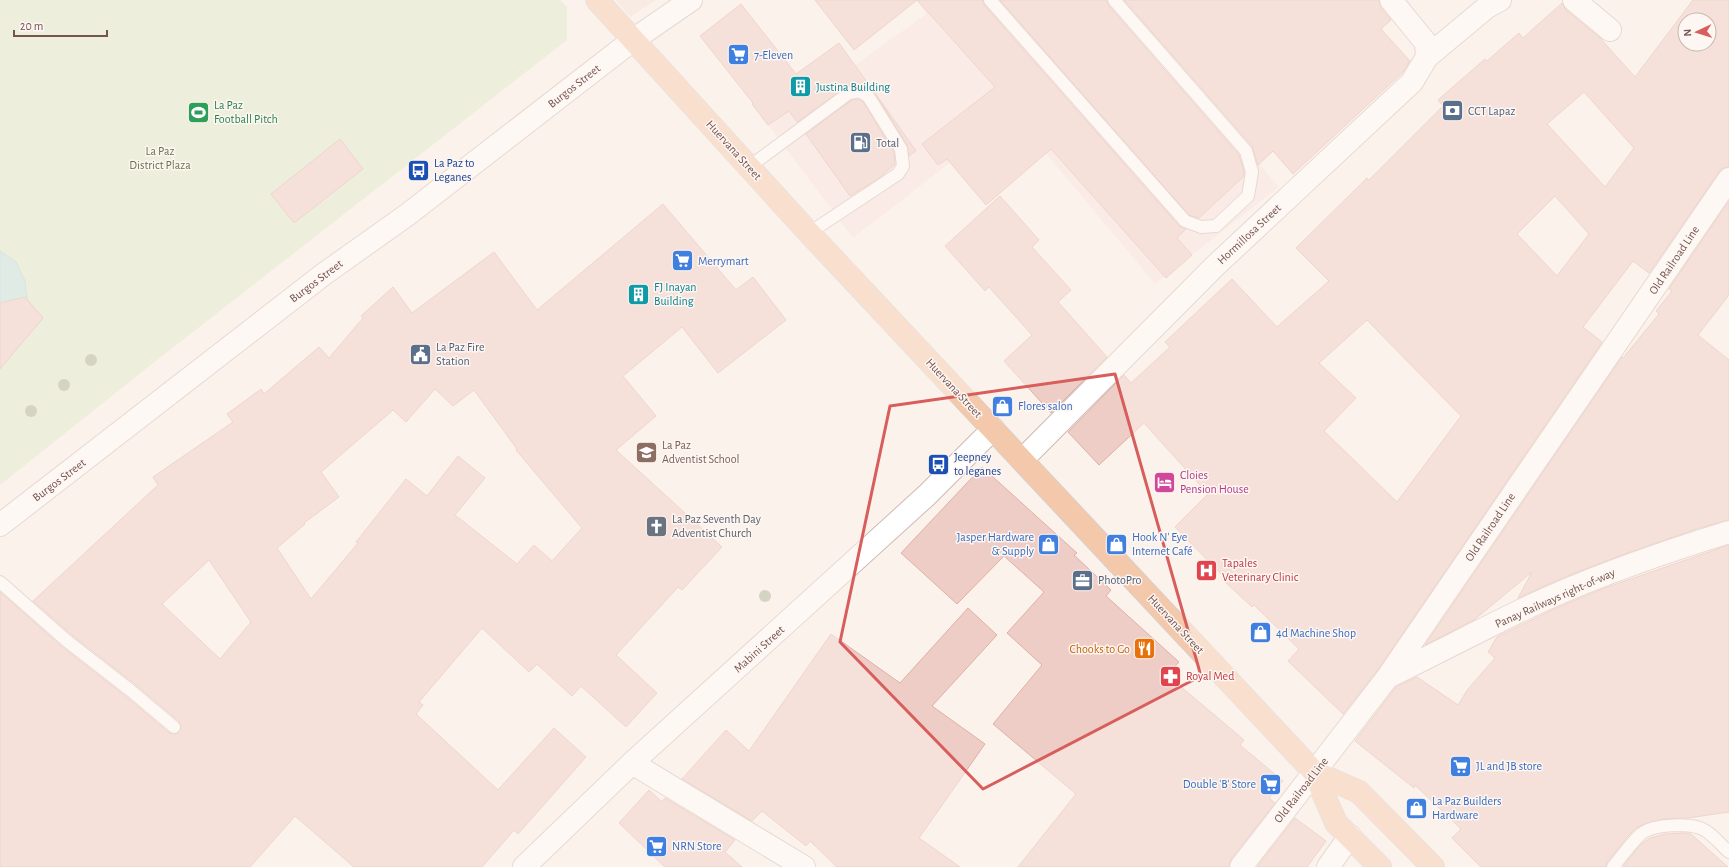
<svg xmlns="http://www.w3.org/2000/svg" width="1729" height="867" viewBox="0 0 1729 867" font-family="'Alegreya Sans',sans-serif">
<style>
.residential{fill:#f2e2da}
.commercial{fill:#fae3e0}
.green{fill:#dde8ca}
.water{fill:#c1e3e1;stroke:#a8d4d1}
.building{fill:#eecdc6;stroke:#dfb0a7;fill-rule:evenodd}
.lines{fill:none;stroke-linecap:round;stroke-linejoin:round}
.service-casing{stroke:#cfbab4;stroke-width:14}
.minor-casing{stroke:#cfbab4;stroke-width:24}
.tertiary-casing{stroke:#cfbab4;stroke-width:24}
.secondary-casing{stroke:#d1b9b2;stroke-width:24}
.primary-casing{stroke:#d8cfce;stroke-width:24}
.service{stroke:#fff;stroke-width:12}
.minor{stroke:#fff;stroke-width:22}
.tertiary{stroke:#fff;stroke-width:22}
.secondary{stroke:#fff;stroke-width:22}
.primary{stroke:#f3c8ab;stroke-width:22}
.tree{fill:#a6af92}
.marked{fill:none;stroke:#d85e5d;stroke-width:3;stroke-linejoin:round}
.labels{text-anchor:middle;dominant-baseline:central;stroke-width:3;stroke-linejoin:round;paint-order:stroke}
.shop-label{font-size:12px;fill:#366cbe;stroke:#fef6f2;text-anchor:start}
.street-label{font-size:12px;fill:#745550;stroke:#fef6f2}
.culture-label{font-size:12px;fill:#0d838f;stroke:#fef6f2;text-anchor:start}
.leisure-label{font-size:12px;fill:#27864d;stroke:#fef6f2;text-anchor:start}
.service-label{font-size:12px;fill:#4e5e75;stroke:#fef6f2;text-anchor:start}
.park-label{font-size:12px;fill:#617849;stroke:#fef6f2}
.transit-label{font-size:12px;fill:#164399;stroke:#fef6f2;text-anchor:start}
.education-label{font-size:12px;fill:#785e54;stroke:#fef6f2;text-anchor:start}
.hotel-label{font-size:12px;fill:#b23c85;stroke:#fef6f2;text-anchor:start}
.worship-label{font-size:12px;fill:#5b616d;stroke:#fef6f2;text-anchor:start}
.health-label{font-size:12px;fill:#be3a42;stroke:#fef6f2;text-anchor:start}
.food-label{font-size:12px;fill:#c56008;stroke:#fef6f2;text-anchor:end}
</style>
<rect width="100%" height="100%" fill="#fbf2eb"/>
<path class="residential" d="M616 0H656L630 17Z"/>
<path class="commercial" d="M916 0H1120L1279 187 1155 284 1013 114 853 238 768 125 850 69 926 14Z"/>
<path class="green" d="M0 0H560L567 7V40L152 364 0 485Z"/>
<path class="water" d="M0 251 16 262 25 281 27 300 43 318 0 367Z"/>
<path class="building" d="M815 0H983L984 5 1179 226 1186 229 1177 238 1192 255 1166 278 1051 149 986 205 947 159 938 165 922 144 995 87 917 0 854 50Z
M1000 0H1107L1108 5 1239 155 1244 172 1243 177 1199 218 1189 215Z
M1124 0H1379L1381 8 1391 20 1381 29 1410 61 1403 72 1293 174 1273 151 1258 165 1252 146Z
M1693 0H1729V167L1723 168 1719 172 1649 273 1633 261 1583 327 1602 342 1377 671 1343 714 1288 661 1299 649 1254 605 1252 607 1223 580 1225 578 1175 527 1208 494 1144 423 1099 465 1068 432 1124 375 1131 383 1170 347 1165 342 1232 279 1277 327 1329 281 1296 248 1367 178 1369 180 1443 106 1438 100 1485 59 1487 61 1519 33 1523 38 1562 3 1566 10 1600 38 1635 77ZM1685 20H1709V44H1685ZM1584 92 1634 148 1605 187 1547 124ZM1555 196 1589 234 1557 276 1517 234ZM1367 320 1461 416 1397 502 1324 431 1356 398 1319 363Z
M741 4 796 74 839 43 874 92 862 84 848 86 797 122 789 111 768 125 752 104 753 103 700 36Z
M875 93 916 151 909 156 907 145Z
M858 99 863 102 894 152 895 164 878 179 850 196 806 134 852 100Z
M340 139 363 169 294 223 271 194Z
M1000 196 1039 240 1032 247 1071 290 1058 302 1107 357 1051 413 1004 361 1032 335 989 287 985 291 945 246Z
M1729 201V295L1698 335 1729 360V520L1699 528 1619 556 1567 576 1518 598 1532 572 1474 620 1425 645 1622 357 1623 358 1659 314 1656 311 1672 291 1669 289Z
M663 204 736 290 753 277 786 320 718 373 682 327 623 376 656 416 616 450 722 547 682 590 678 587 616 655 657 693 626 727 581 686 572 696 537 664 529 672 482 628 419 702 423 705 416 714 498 790 554 728 586 757 518 834 514 830 482 867H354L295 816 250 867H0V592L62 647 125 696 169 733 177 734 181 728 179 721 135 684 72 635 33 601 158 485 153 477 233 422 227 414 261 389 264 394 319 347 329 358 363 318 361 316 393 287 412 313 494 252 537 310ZM435 389 453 406 474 390 517 449 516 450 582 528 552 561 534 545 517 564 455 515 485 478 458 456 427 496 406 479 356 542 358 543 311 599 277 548 305 524 304 523 339 497 321 472 393 410 406 422ZM209 560 251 622 220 659 162 604Z
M25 297 43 318 0 369V303Z
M982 467 1077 553 1074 555 1111 590 1106 596 1179 662 1167 675 1244 740 1240 745 1283 781 1269 798 1275 803 1231 859 1229 867H1018L1076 794 993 724 1042 665 1007 633 1044 592 1004 556 957 604 901 553Z
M1729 545V812L1688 818 1663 819 1644 824 1636 828 1628 836 1607 862 1606 867H1481L1452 838 1461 829 1415 785 1414 788 1355 741 1396 687 1417 677 1458 705 1468 689 1495 658 1488 652 1497 637 1552 610 1602 589Z
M968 608 997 635 932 706 985 744 919 838 960 867H837L810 841 806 846 762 811 752 821 682 779 726 730 749 751 831 634 900 683Z
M649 790 662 802 665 798 735 840 725 852 742 867H665L619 823Z
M1295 818 1326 841 1307 867H1257Z
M1683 833 1691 834 1728 867H1623L1639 846 1650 838 1665 834Z"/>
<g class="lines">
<defs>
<path id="service" d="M990 0 1185 221 1201 227 1216 226 1248 196 1252 172 1246 151 1114 0
M749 167 849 93 859 91 868 96 901 149 903 166 898 174 809 233
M0 582 67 641 130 690 174 727
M1613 867C1622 856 1631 843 1641 834 1653 824 1694 822 1706 831 1715 837 1722 846 1729 852"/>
<path id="minor" d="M1574 0 1610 30
M1427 57 1487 7 1500 0
M1022 460 1215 266 1412 82 1427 57 1426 43 1391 0
M1388 677C1433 655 1477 632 1522 610 1588 578 1658 554 1729 532
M632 763 804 867
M524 867 632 763 927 495 993 429
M1241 867 1387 678 1729 179
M1328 867 1350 836"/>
<path id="tertiary" d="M633 40 691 0"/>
<path id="secondary" d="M0 525 324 274 407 215 633 40"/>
<path id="primary" d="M597 0 809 233 1314 772 1336 823 1380 867
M1314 772 1359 792 1433 867"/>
</defs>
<use href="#service" class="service-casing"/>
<use href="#minor" class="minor-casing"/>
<use href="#tertiary" class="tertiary-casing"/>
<use href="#secondary" class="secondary-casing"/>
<use href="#primary" class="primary-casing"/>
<use href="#service" class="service"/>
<use href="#minor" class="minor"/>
<use href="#tertiary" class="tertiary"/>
<use href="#secondary" class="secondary"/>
<use href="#primary" class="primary"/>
</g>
<g class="tree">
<circle cx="91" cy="360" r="6"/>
<circle cx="64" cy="385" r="6"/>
<circle cx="31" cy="411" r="6"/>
<circle cx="765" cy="596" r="6"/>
</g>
<path d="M0 0H1729V867H0ZM1115 374 1201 676 983 789 840 642 890 406Z" fill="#fbf2eb" fill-opacity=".55" fill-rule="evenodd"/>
<path class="marked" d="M1115 374 1201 676 983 789 840 642 890 406Z"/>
<defs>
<symbol id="supermarket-square" viewBox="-11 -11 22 22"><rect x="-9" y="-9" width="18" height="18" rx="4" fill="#3f7fe0" stroke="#fef6f2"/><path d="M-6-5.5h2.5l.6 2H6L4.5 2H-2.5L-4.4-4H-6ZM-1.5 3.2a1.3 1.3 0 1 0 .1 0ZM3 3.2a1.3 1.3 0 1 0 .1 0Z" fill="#fff"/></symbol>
<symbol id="building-square" viewBox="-11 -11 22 22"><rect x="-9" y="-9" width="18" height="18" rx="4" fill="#0f9aa8" stroke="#fef6f2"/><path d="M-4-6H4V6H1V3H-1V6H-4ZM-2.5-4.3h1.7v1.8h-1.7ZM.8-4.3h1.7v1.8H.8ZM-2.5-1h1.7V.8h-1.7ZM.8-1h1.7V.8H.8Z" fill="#fff"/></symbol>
<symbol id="bank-square" viewBox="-11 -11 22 22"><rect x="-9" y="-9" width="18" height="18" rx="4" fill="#5c6f8a" stroke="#fef6f2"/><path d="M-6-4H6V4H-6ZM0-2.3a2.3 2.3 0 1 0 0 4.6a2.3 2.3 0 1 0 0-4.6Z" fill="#fff"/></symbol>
<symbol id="stadium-square" viewBox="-11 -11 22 22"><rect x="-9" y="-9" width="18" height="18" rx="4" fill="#2e9e5b" stroke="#fef6f2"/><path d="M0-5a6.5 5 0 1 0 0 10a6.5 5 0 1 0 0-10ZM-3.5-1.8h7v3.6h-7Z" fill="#fff"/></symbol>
<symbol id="fuel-square" viewBox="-11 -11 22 22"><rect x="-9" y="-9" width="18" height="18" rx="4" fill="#5c6f8a" stroke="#fef6f2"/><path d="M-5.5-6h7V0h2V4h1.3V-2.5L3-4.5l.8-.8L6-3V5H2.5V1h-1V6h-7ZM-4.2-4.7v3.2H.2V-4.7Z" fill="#fff"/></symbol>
<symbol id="bus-square" viewBox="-11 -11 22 22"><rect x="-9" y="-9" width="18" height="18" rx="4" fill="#1a4fb4" stroke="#fef6f2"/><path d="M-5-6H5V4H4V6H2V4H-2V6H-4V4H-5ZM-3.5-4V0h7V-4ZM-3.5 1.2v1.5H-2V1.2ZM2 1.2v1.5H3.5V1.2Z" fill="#fff"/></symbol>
<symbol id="civic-square" viewBox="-11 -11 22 22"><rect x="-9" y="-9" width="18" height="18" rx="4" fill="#5c6f8a" stroke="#fef6f2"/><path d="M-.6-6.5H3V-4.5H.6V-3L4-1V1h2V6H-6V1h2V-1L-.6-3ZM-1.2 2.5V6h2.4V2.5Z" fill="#fff"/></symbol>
<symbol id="shop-square" viewBox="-11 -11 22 22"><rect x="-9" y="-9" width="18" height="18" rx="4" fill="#3f7fe0" stroke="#fef6f2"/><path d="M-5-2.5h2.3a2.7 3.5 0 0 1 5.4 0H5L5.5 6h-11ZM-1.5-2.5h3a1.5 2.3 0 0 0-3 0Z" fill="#fff"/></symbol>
<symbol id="school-square" viewBox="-11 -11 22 22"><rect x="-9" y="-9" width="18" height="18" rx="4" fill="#8d6e63" stroke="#fef6f2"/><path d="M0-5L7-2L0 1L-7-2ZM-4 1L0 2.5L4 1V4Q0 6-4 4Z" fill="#fff"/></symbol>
<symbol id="hotel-square" viewBox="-11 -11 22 22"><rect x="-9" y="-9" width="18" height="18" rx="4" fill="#d1479c" stroke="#fef6f2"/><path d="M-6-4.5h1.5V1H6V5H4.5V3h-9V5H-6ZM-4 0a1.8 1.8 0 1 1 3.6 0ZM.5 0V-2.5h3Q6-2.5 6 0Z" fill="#fff"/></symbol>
<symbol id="church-square" viewBox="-11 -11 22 22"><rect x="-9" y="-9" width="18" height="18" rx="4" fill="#6b7280" stroke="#fef6f2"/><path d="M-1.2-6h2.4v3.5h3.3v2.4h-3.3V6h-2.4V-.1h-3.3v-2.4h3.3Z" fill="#fff"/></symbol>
<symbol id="hospital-square" viewBox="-11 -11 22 22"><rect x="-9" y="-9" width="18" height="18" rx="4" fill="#e0444e" stroke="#fef6f2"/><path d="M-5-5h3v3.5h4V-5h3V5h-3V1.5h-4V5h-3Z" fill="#fff"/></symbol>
<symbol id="office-square" viewBox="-11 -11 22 22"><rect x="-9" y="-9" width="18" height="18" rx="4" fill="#5c6f8a" stroke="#fef6f2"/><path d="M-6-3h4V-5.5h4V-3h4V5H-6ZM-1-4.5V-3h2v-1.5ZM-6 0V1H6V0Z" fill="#fff"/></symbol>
<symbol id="restaurant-square" viewBox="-11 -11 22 22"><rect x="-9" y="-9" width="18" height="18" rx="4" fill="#e8710a" stroke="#fef6f2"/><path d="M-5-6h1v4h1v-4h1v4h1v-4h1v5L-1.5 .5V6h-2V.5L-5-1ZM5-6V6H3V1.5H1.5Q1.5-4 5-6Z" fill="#fff"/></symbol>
<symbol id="pharmacy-square" viewBox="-11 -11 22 22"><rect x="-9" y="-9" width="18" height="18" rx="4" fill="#e0444e" stroke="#fef6f2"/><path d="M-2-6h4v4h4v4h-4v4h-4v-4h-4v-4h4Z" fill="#fff"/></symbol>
</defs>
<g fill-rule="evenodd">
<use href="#supermarket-square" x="726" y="42" width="25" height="25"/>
<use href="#building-square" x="788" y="74" width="25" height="25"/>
<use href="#bank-square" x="1440" y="98" width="25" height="25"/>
<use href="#stadium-square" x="186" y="100" width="25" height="25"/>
<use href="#fuel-square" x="848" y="130" width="25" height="25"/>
<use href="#bus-square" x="406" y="158" width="25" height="25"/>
<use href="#supermarket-square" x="670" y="248" width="25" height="25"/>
<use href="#building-square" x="626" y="282" width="25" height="25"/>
<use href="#civic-square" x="408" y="342" width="25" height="25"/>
<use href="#shop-square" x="990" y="394" width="25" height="25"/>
<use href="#school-square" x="634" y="440" width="25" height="25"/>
<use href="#bus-square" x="926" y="452" width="25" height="25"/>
<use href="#hotel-square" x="1152" y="470" width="25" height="25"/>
<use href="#church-square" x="644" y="514" width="25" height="25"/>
<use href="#shop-square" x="1036" y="532" width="25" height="25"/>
<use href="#shop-square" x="1104" y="532" width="25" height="25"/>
<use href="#hospital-square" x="1194" y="558" width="25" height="25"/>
<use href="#office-square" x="1070" y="568" width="25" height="25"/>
<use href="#shop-square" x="1248" y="620" width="25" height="25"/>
<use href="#restaurant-square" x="1132" y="636" width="25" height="25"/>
<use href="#pharmacy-square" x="1158" y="664" width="25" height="25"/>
<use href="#supermarket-square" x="1448" y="754" width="25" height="25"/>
<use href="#supermarket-square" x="1258" y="772" width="25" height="25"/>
<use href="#shop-square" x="1404" y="796" width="25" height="25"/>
<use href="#supermarket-square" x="644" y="834" width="25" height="25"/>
</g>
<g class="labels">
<g class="shop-label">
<text x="754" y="55">7-Eleven</text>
<text x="698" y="261">Merrymart</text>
<text x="1018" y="406">Flores salon</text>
<text x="1034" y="537" text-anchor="end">Jasper Hardware<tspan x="1034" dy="14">&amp; Supply</tspan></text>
<text x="1132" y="537">Hook N' Eye<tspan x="1132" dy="14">Internet Café</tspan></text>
<text x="1276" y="633">4d Machine Shop</text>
<text x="1476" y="766">JL and JB store</text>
<text x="1256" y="784" text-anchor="end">Double 'B' Store</text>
<text x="1432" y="801">La Paz Builders<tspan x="1432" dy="14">Hardware</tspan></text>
<text x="672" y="846">NRN Store</text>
</g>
<g class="street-label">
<text transform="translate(574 86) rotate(-38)">Burgos Street</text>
<text transform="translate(734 150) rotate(48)">Huervana Street</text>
<text transform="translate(1249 234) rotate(-43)">Hormillosa Street</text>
<text transform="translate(1674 260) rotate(-56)">Old Railroad Line</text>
<text transform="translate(316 281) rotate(-37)">Burgos Street</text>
<text transform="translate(954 388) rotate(47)">Huervana Street</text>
<text transform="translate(59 480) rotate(-37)">Burgos Street</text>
<text transform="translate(1490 527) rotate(-56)">Old Railroad Line</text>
<text transform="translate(1555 598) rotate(-24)">Panay Railways right-of-way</text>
<text transform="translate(1176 624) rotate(47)">Huervana Street</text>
<text transform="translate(759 649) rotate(-42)">Mabini Street</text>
<text transform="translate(1301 790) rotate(-52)">Old Railroad Line</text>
</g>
<g class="culture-label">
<text x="816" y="87">Justina Building</text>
<text x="654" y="287">FJ Inayan<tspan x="654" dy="14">Building</tspan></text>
</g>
<g class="leisure-label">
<text x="214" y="105">La Paz<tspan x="214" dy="14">Football Pitch</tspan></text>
</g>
<g class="service-label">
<text x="1468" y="111">CCT Lapaz</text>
<text x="876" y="143">Total</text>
<text x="436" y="347">La Paz Fire<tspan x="436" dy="14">Station</tspan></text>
<text x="1098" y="580">PhotoPro</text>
</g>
<g class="park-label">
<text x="160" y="151">La Paz<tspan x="160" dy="14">District Plaza</tspan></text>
</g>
<g class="transit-label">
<text x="434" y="163">La Paz to<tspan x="434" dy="14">Leganes</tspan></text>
<text x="954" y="457">Jeepney<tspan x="954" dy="14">to leganes</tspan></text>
</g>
<g class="education-label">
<text x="662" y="445">La Paz<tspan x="662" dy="14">Adventist School</tspan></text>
</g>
<g class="hotel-label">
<text x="1180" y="475">Cloies<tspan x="1180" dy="14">Pension House</tspan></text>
</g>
<g class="worship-label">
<text x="672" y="519">La Paz Seventh Day<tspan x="672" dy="14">Adventist Church</tspan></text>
</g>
<g class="health-label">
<text x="1222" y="563">Tapales<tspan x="1222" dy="14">Veterinary Clinic</tspan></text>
<text x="1186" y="676">Royal Med</text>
</g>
<g class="food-label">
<text x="1130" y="649">Chooks to Go</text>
</g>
</g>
<g transform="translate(1697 32) rotate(266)"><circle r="19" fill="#fef6f2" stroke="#c7b6b1"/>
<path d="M0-3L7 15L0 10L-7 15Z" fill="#d85e5d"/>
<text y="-6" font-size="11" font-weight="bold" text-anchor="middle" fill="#745550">N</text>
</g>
<path d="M14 30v6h93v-6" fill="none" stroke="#745550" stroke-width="2"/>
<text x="20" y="30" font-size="12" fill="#745550" stroke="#fef6f2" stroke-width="3" paint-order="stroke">20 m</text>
</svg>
